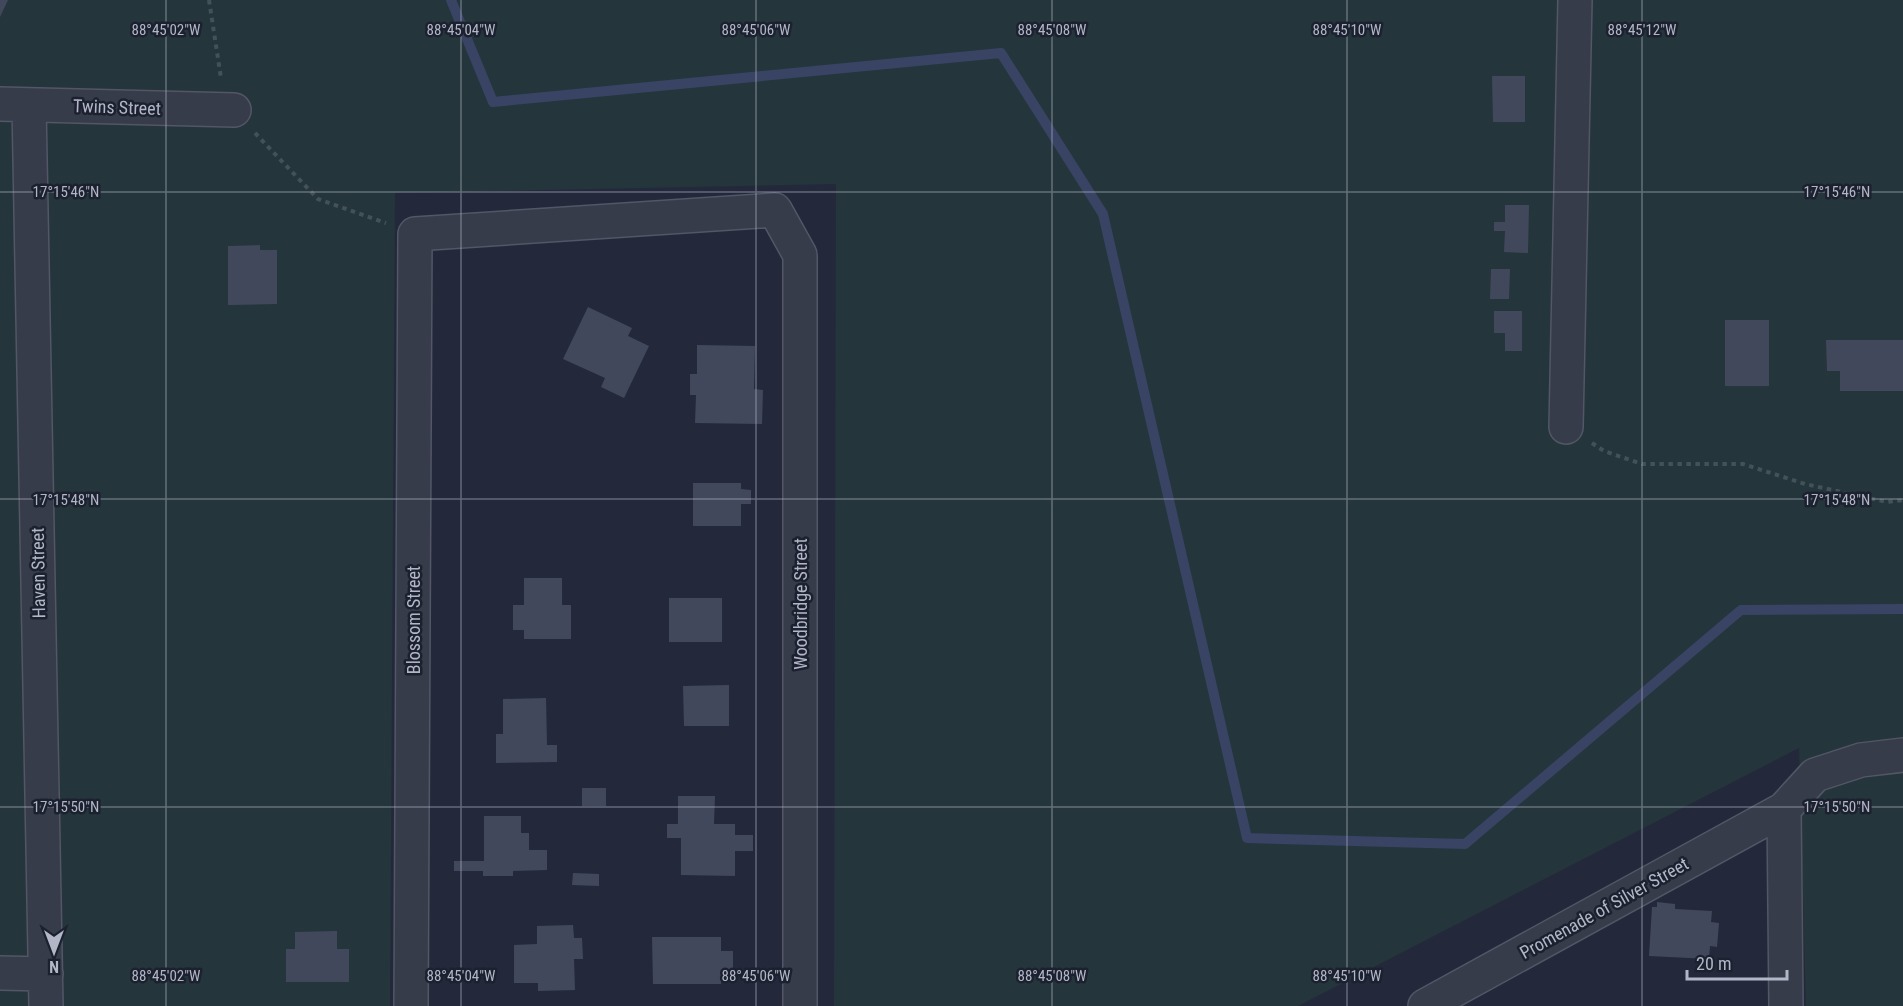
<svg xmlns="http://www.w3.org/2000/svg" width="1903" height="1006" viewBox="0 0 1903 1006" font-family="'Roboto Condensed',sans-serif">
<style>
.green{fill:#25353c}
.lines{fill:none;stroke-linecap:round;stroke-linejoin:round}
.stream{stroke:#394364;stroke-width:10}
.building{fill:#42485c}
.minor-casing{stroke:#525666;stroke-width:36}
.path{stroke:#435259;stroke-width:4;stroke-dasharray:4.5 4.5;stroke-linecap:butt}
.minor{stroke:#373c4b;stroke-width:33}
.ticks{fill:none;stroke:#b2b6c7;stroke-width:1.5;stroke-opacity:0.45}
.labels{text-anchor:middle;dominant-baseline:central;stroke-width:5;stroke-linejoin:round;paint-order:stroke}
.street-label{font-size:18px;fill:#b2b6c7;stroke:#1c2130}
.ticks-label{font-size:15px;text-anchor:middle;fill:#b2b6c7;stroke:#1c2130;stroke-width:5;stroke-linejoin:round;paint-order:stroke}
</style>
<rect width="100%" height="100%" fill="#23293b"/>
<path class="green" d="M0 0H1903V1006H1806L1799 748 1298 1006H834L836 184 395 193 390 1006H0Z"/>
<g class="lines">
<path class="stream" d="M451 0 493 102 1001 53 1103 214 1247 838 1465 844 1741 610 1903 609"/>
</g>
<path class="building" d="M0 0H8L0 17Z
M1492 76H1525V122H1493Z
M1505 205H1529L1528 253 1504 252 1505 231H1494V222H1505Z
M260 245V250H277V304L228 305V246Z
M1491 269H1510L1509 299H1490Z
M588 307 632 328 628 336 649 346 624 398 601 387 605 378 563 359Z
M1494 311H1522V351H1505V333H1494Z
M1725 320H1769V386H1725Z
M1826 340H1903V391H1840V371H1827Z
M697 345 755 346 754 389 763 390 762 424 695 423 696 395H690V374H697Z
M693 483H741V489L751 490V504H741V526H693Z
M524 578H562V605H571V639H524V630H513V605H524Z
M669 598H722V642H669Z
M729 685V726H684L683 686Z
M546 698 547 745H557V762L496 763V734H503V699Z
M582 788H606V806H582Z
M678 796H715L714 824H735V835H753V851H735V876L681 875V838H667V824H678Z
M484 816H521V833H529V850H547V870L513 871V876H483V871H454V861H484Z
M573 873 599 874V886L572 885Z
M1657 902 1675 904V909L1712 911 1711 922 1719 923 1717 947 1710 946 1709 959 1649 956 1652 907H1657Z
M573 925 574 938H582L583 959H574L575 990 538 991V983H514V945L537 944V926Z
M337 931V949H349V982H286V949H295V932Z
M652 937H721V951H733V972H721V984H653Z"/>
<g class="lines">
<defs>
<path id="minor" d="M0 104 234 110
M29 105 46 1006
M1566 427 1575 0
M1784 809 1786 1006
M0 973 46 974
M411 1006 415 234 775 210 800 255V1006
M1425 1006 1784 809 1815 775 1861 760 1903 755"/>
</defs>
<use href="#minor" class="minor-casing"/>
<path class="path" d="M209 0 221 78
M255 133 318 199 386 223
M1592 443 1604 451 1642 464H1743L1805 484 1887 502 1903 500"/>
<use href="#minor" class="minor"/>
</g>
<path class="ticks" d="M166 0V1006M461 0V1006M756 0V1006M1052 0V1006M1347 0V1006M1642 0V1006M0 192H1903M0 499H1903M0 807H1903"/>
<g class="labels">
<g class="street-label">
<text transform="translate(117 107) rotate(2)">Twins Street</text>
<text transform="translate(38 573) rotate(-91)">Haven Street</text>
<text transform="translate(800 604) rotate(-90)">Woodbridge Street</text>
<text transform="translate(413 620) rotate(-90)">Blossom Street</text>
<text transform="translate(1604 908) rotate(-29)">Promenade of Silver Street</text>
</g>
</g>
<g class="ticks-label">
<text x="166" y="35">88°45'02"W</text>
<text x="461" y="35">88°45'04"W</text>
<text x="756" y="35">88°45'06"W</text>
<text x="1052" y="35">88°45'08"W</text>
<text x="1347" y="35">88°45'10"W</text>
<text x="1642" y="35">88°45'12"W</text>
<text x="1837" y="197">17°15'46"N</text>
<text x="66" y="197">17°15'46"N</text>
<text x="1837" y="505">17°15'48"N</text>
<text x="66" y="505">17°15'48"N</text>
<text x="1837" y="812">17°15'50"N</text>
<text x="66" y="812">17°15'50"N</text>
<text x="166" y="981">88°45'02"W</text>
<text x="461" y="981">88°45'04"W</text>
<text x="756" y="981">88°45'06"W</text>
<text x="1052" y="981">88°45'08"W</text>
<text x="1347" y="981">88°45'10"W</text>
</g>
<g transform="translate(54 952) rotate(180)" stroke="#1c2130" stroke-width="4.5" paint-order="stroke">
<path d="M0-4.5L10 22L0 15L-10 22Z" fill="#b2b6c7"/>
<text y="-9" font-size="16" font-weight="bold" text-anchor="middle" fill="#b2b6c7">N</text>
</g>
<path d="M1687 970v9h100v-9" fill="none" stroke="#b2b6c7" stroke-width="3"/>
<text x="1696" y="970" font-size="18" fill="#b2b6c7" stroke="#1c2130" stroke-width="4.5" paint-order="stroke">20 m</text>
</svg>
